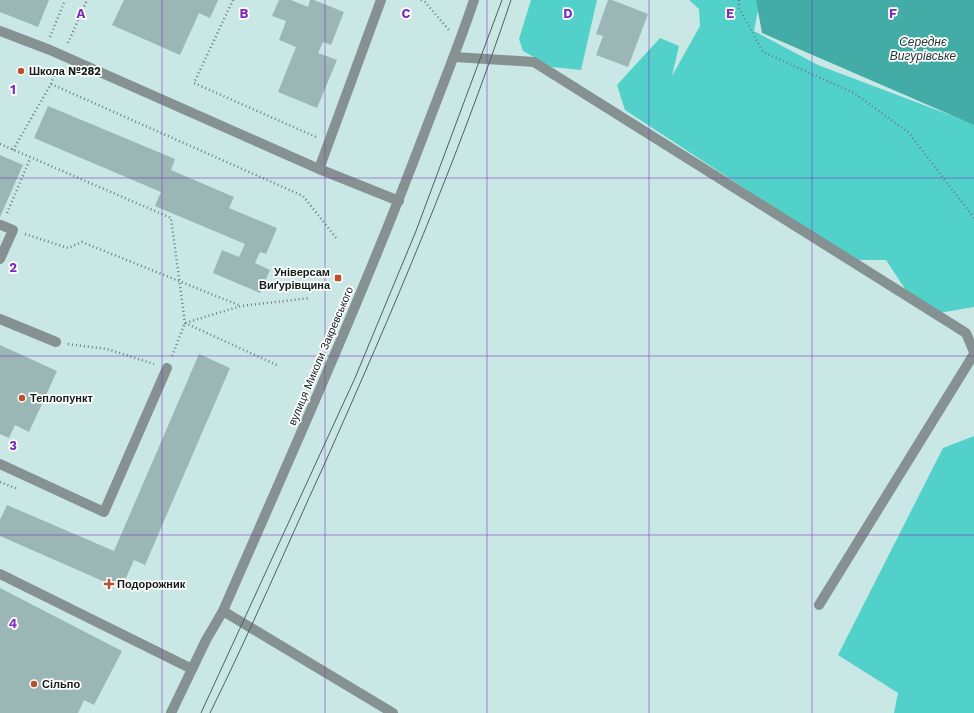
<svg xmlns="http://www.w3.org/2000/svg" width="974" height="713" viewBox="0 0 974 713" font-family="'Work Sans',sans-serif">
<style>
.green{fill:#52d1cb}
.water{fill:#44aca7}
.building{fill:#9ab7b5}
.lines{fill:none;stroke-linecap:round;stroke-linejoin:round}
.path{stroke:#6c807e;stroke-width:2.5;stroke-dasharray:1 3;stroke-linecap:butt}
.service{stroke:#859291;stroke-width:10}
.tertiary{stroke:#859291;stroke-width:10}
.tram{stroke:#4f605f;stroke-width:1}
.grid{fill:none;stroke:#7b2cbf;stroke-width:1;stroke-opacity:0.55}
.poi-dot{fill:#b9522a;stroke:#fff;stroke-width:1.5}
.labels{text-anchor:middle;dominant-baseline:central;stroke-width:3.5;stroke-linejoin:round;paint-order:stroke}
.poi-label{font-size:11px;font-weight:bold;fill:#111c1b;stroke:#fff;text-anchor:start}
.street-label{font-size:11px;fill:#111c1b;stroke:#fff}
.water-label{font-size:12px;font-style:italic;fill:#243b3a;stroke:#fff}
.grid-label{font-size:13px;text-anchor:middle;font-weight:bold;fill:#7b2cbf;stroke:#fff;stroke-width:3.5;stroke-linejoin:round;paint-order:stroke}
</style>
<rect width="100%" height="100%" fill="#c9e7e5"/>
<path class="green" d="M531 0H597L581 70 552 67 523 51 519 39Z
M689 0H760L754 31 818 65 974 124V307L939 313 911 298 886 260H854L625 110 617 85 660 38 679 46 672 76 700 26 699 9Z
M974 436V713H894L898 693 838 655 943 448Z"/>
<path class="water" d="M756 0H974V125L762 33Z"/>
<path class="building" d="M0 0H49L38 27 0 12Z
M124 0H218L210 18 199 13 180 55 112 25Z
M279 0H291L308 7 310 0H314L344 12 331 45 323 42 318 53 337 60 317 108 278 92 296 47 279 40 286 21 272 16Z
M608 0H612L648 14 628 67 596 55 603 36 596 34Z
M48 106 175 159 171 170 234 197 229 208 277 228 266 254 260 252 255 263 270 270 260 293 213 273 222 250 239 257 245 244 155 206 161 192 34 138Z
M0 155 23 165 0 217Z
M0 345 57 371 29 432 15 425 9 438 0 434Z
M199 354 230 368 145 565 134 560 121 589 0 536V520L7 505 114 551Z
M0 588 122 651 94 705 84 700 78 713H0Z"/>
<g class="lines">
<path class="path" d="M233 0 194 83 316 137
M421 0 425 2 449 30
M739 0V8L763 52 854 93 909 133 974 218
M50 37 65 0
M68 43 87 0
M51 84 303 196 337 239
M0 144 171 218 185 323 279 366
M13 150 51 84 57 68
M7 213 30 159
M25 234 68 248 82 242 241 306
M68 344 107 349 154 364
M172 356 185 323 241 306 310 298
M0 482 18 489"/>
<path class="service" d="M0 31 50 50 319 169 399 201
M455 57 534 62 966 333 974 352
M319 169 381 0
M0 259 13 230 1 225
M0 319 56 342
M0 464 104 512 167 368
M0 574 192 669
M819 605 974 354
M223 611 393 713"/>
<path class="tertiary" d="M171 713 206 640 223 611C292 453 363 295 424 134 441 89 459 45 474 0"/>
<path class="tram" d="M201 713 355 378 416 231 502 0
M210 713C250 632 286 548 324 465 392 313 458 158 511 0"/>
</g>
<path class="grid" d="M162 0V713M325 0V713M487 0V713M649 0V713M812 0V713M0 178H974M0 356H974M0 535H974"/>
<g class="poi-dot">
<circle cx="21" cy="71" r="4"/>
<rect x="334" y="274" width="8" height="8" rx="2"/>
<circle cx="22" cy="398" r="4"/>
<path d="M107 578h4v4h4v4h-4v4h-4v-4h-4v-4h4z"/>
<circle cx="34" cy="684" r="4"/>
</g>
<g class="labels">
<g class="poi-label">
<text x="29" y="71">Школа №282</text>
<text x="330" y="272" text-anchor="end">Універсам<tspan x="330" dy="13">Виґурівщина</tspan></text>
<text x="30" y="398">Теплопункт</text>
<text x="117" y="584">Подорожник</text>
<text x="42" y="684">Сільпо</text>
</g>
<g class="street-label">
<text transform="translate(321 356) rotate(-67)">вулиця Миколи Закревського</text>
</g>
<g class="water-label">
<text x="923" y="42">Середнє<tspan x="923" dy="14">Вигурівське</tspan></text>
</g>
</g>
<g class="grid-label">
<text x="81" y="18">A</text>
<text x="244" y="18">B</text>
<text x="406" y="18">C</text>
<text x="568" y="18">D</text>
<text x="730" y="18">E</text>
<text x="893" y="18">F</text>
<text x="13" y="94">1</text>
<text x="13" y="272">2</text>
<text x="13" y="450">3</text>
<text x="13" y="628">4</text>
</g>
</svg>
